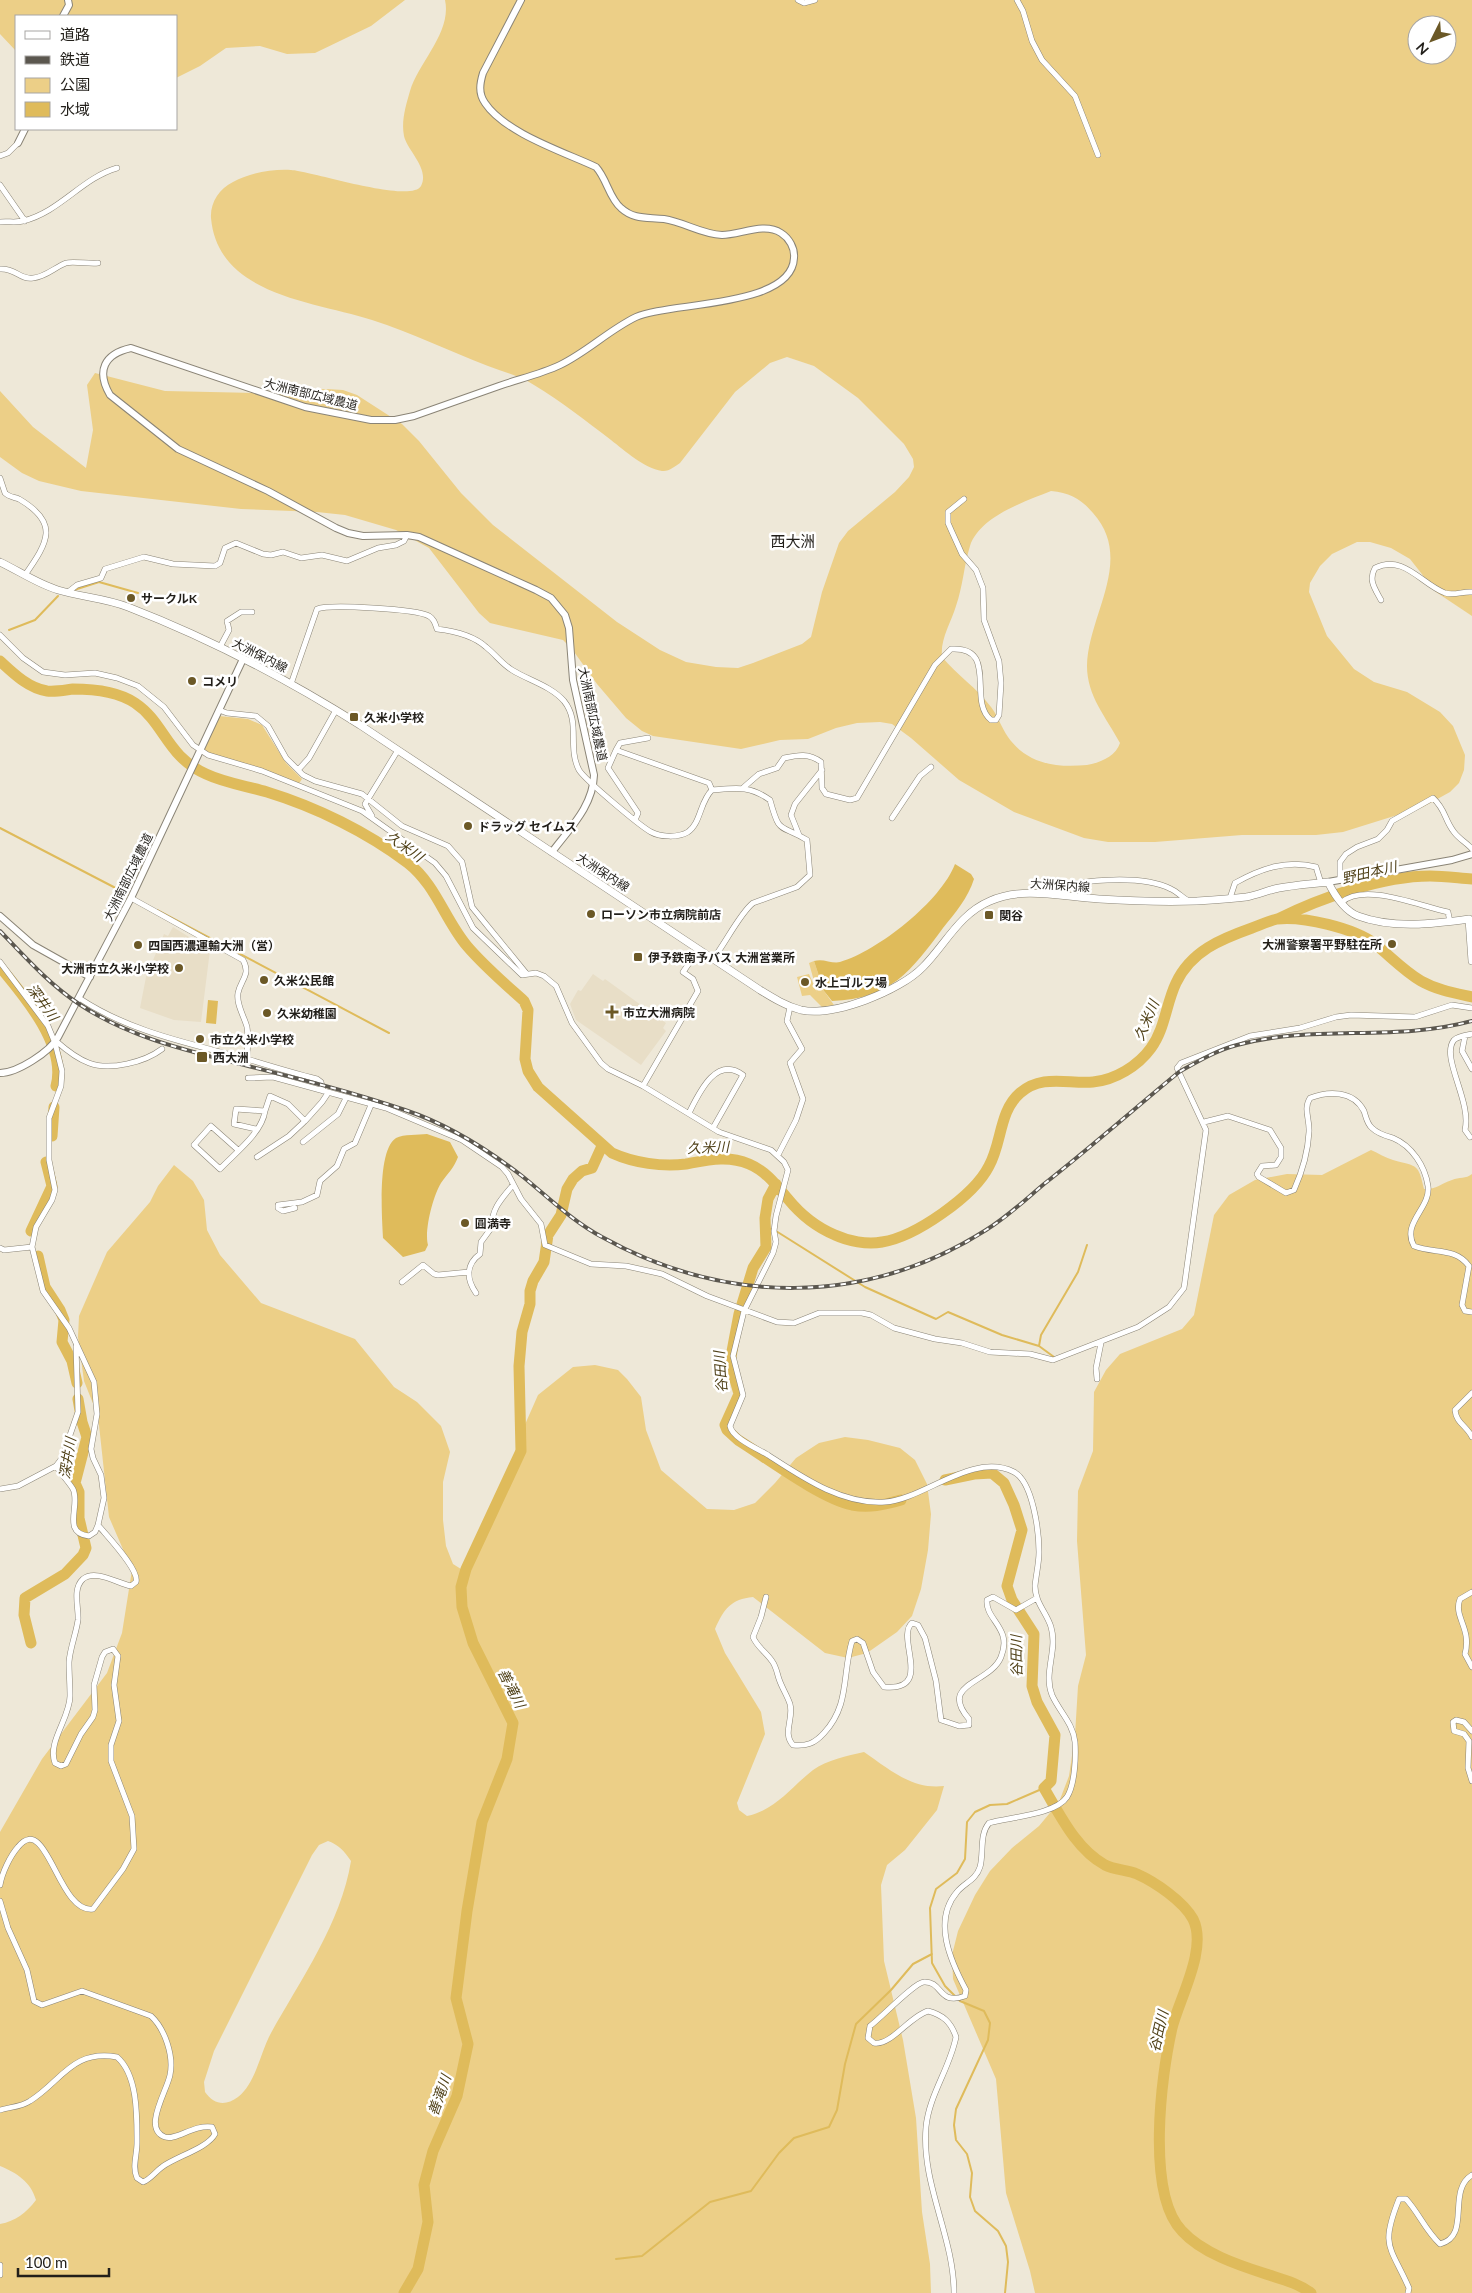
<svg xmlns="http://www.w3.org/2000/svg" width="1472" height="2293" viewBox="0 0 1472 2293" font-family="Lato,'Noto Sans JP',sans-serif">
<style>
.built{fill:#e8dec7}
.green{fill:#eccf87;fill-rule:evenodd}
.water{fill:#dfbb5b}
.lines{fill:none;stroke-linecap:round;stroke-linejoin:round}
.stream{stroke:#dfbb5b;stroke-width:2}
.river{stroke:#dfbb5b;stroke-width:11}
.minor-casing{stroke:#8a8476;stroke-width:6}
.tertiary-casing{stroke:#8a8476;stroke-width:8}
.secondary-casing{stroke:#8a8476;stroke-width:8}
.minor{stroke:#fff;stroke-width:5}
.tertiary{stroke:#fff;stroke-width:6}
.secondary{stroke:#fff;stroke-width:7}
.rail-casing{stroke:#5b574f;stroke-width:4}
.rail{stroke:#fff;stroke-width:2;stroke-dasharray:5.5;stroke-linecap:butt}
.poi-dot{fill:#6b5826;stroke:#fff;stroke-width:2}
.labels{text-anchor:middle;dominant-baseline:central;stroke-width:5;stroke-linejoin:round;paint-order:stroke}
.street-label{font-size:12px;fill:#221f1a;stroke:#fff}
.poi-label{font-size:12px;font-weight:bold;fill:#221f1a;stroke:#fff;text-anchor:start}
.water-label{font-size:14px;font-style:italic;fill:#504118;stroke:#fff}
.quarter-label{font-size:15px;fill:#221f1a;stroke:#fff}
</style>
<rect width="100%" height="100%" fill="#eee8d8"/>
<path class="built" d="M173 927 210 950 201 1022 174 1020 140 1008 146 977 164 934 168 936Z
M593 974 603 981 605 979 666 1023 663 1028 666 1031 641 1065 576 1020 570 1004 578 990 581 991Z"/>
<path class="green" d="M0 0H405L371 26 315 53 287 54 260 46 226 48 200 66 176 78V16H16V51L0 34Z
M445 0H1472V616L1436 592 1410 559 1391 548 1370 542H1357L1332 554 1320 566 1310 583 1309 592 1327 636 1354 669 1374 682 1407 692 1440 712 1453 726 1465 755 1464 770 1459 783 1450 792 1423 807 1343 832 1316 835H1242L1155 842H1108L1084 838 1014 812 959 780 911 738 892 724 880 722 857 723 836 728 808 739 780 740 741 749 653 736 642 731 626 718 597 684 572 649 563 640 490 623 479 613 429 548 396 530 345 515 317 512 241 509 81 491 39 481 22 473 0 457V391L33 427 86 468 93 430 87 385 95 373 165 391 259 393 326 389 343 390 357 395 402 424 419 441 461 493 493 525 617 622 660 650 686 662 716 667 738 668 753 663 802 644 811 637 822 592 839 543 848 531 895 492 909 477 914 467 913 459 904 444 858 398 814 366 787 357 770 363 735 392 680 463C675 466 669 472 662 471 644 468 625 451 611 440 586 421 561 401 534 385 520 376 504 372 488 366 449 351 412 333 372 320 314 301 218 296 211 218 210 203 219 189 233 182 250 173 271 169 291 170 311 171 411 204 421 186 430 169 407 150 404 136 401 121 406 105 410 91 419 62 452 32 445 0ZM1417 25H1447V55H1417ZM1051 491C1070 493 1080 498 1093 513 1135 560 1088 614 1087 666 1087 696 1106 717 1120 743 1116 756 1100 763 1087 765 1056 768 1027 764 1008 737 1001 727 998 716 991 707 977 688 957 675 942 657 940 639 951 623 956 606 963 586 964 565 970 546 980 516 1024 502 1051 491Z
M219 716 248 719 262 725 286 763 302 779 298 785 204 751Z
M814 961 824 991 834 1005 822 1007 810 995 802 996 797 977 809 974 817 992 809 963Z
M1371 1150C1378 1153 1386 1158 1393 1160 1418 1167 1418 1163 1424 1189 1438 1189 1440 1184 1452 1180 1459 1177 1466 1179 1472 1174V2293H1035L1030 2271 1006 2193 996 2079 953 1979 952 1955 958 1931 975 1895 990 1871 1012 1848 1039 1826 1059 1802 1069 1776 1075 1735 1078 1686 1086 1655 1077 1541 1078 1491 1093 1451 1094 1392 1106 1370 1120 1354 1182 1329 1194 1315 1214 1215 1229 1195 1255 1180 1287 1174 1322 1175Z
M174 1165 193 1181 204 1200 207 1230 220 1255 261 1303 355 1339 394 1387 417 1402 441 1426 450 1452 443 1482V1520L446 1546 453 1564 461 1569 471 1563 489 1527 523 1429 538 1395 573 1367 595 1365 618 1370 627 1379 641 1397 646 1430 661 1470 707 1509 734 1510 755 1503 775 1483 796 1458 819 1443 845 1437 868 1440 900 1448 915 1460 927 1484 931 1514 928 1550 921 1589 912 1616 897 1632 867 1653 848 1658 825 1653 753 1597C731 1599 724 1609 715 1629L725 1653 761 1712 765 1734 737 1803 739 1810 747 1816C776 1810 791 1787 813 1770 827 1760 847 1756 864 1752 889 1769 912 1790 944 1786L937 1810 905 1850 887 1865 881 1885 884 1961 903 2040 916 2118 922 2212 930 2264 931 2293H0V2224C16 2221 26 2213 36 2200 31 2182 17 2173 0 2166V1832L42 1759 107 1673 122 1633 132 1570 109 1517 98 1416 84 1381 78 1337 79 1316 107 1252 150 1202 158 1186ZM328 1841C339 1845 344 1851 351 1861 341 1923 301 1979 271 2033 260 2053 256 2083 238 2097 226 2106 214 2105 205 2092L204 2082 214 2051 312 1855 319 1845Z"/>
<path class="water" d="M955 864 971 874 974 879C968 898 955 913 943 928 911 971 891 999 832 1001L824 991 814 961C823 958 832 964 840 962 878 951 941 901 955 864Z
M208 1000 218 1001 216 1024 206 1023Z
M427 1134 450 1142 458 1157C454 1168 448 1173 441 1183 433 1196 424 1231 428 1245L425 1251 403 1257 383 1238C382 1217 377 1150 396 1138 404 1134 418 1135 427 1134Z"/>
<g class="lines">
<path class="stream" d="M74 590 99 582 138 593
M9 630 35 620 58 596
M0 828 131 896
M157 910 389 1033
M766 1229H772
M776 1231 865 1287 936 1319 948 1312 1002 1335 1039 1346 1054 1357
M1039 1346 1041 1335 1078 1272 1087 1245
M616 2259 642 2256 710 2202 751 2191 779 2153 794 2138 829 2127 837 2110 845 2064 856 2024 891 1990 913 1964 932 1954
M1005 2293 1008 2262 1006 2246 998 2231 975 2211 970 2197 972 2173 967 2154 956 2140 954 2125 956 2109 988 2040 990 2023 984 2011 960 2001 945 1986 932 1963 930 1908 936 1889 957 1873 965 1859 967 1822 975 1812 990 1805 1007 1804 1044 1788"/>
<path class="river" d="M0 661C13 673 28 688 47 691 55 692 65 690 73 689 94 689 117 691 135 703 165 723 166 756 206 774 225 783 247 786 267 792 316 807 367 832 408 863 436 885 445 920 467 946 484 966 504 983 524 1001L528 1010 525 1059 528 1071 538 1087 612 1153C634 1163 662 1167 686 1164 708 1160 728 1155 749 1164 766 1171 777 1186 788 1199 801 1215 816 1227 835 1235 848 1241 867 1245 882 1242 915 1237 974 1196 989 1166 1002 1143 999 1111 1020 1093 1042 1074 1067 1084 1093 1082 1115 1080 1138 1066 1151 1048 1165 1029 1166 1004 1176 983 1191 951 1221 939 1252 928 1260 925 1269 921 1277 919 1303 916 1354 928 1375 944 1390 956 1404 971 1421 981 1437 990 1454 993 1472 997
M1278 919C1320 898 1383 876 1430 876 1444 876 1458 878 1472 879
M0 967C25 997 67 1046 56 1086
M52 1136 54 1107
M776 1184 768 1199 765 1218 766 1247 753 1268 739 1314 730 1362 739 1394 725 1425 727 1430 738 1440C767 1458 820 1498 852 1505 869 1508 884 1505 901 1500
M31 1231 52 1186 46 1162
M38 1256 45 1287 60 1310 64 1320 62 1342 72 1361 77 1383
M945 1480 974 1474 992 1473 1004 1483 1014 1505 1022 1530 1007 1586 1012 1600 1034 1634 1032 1686 1037 1702 1055 1735 1051 1781 1044 1788C1060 1815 1076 1849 1105 1865 1115 1870 1127 1870 1137 1874 1155 1882 1183 1901 1193 1919 1208 1949 1179 1999 1172 2028 1161 2076 1146 2194 1182 2231 1202 2253 1238 2265 1266 2274 1281 2279 1298 2283 1311 2293
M31 1643 24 1615 25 1598 65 1574 83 1555 86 1548 79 1518V1492L75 1483 87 1437 82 1422 78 1399
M404 2293 418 2269 428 2222 424 2185 433 2151 457 2096 468 2044 456 1998 467 1911 482 1822 507 1759 513 1723 473 1643 462 1607 461 1587 466 1569 521 1451 519 1366 522 1332 530 1304V1291L533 1281 544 1262 548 1235 561 1215 567 1189 573 1179 582 1171 592 1168 602 1146"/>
<defs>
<path id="minor" d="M798 0 804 3 815 0
M1017 0 1023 11 1032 41 1042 60 1075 96 1098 155
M0 156 8 153 18 143
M0 185 25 221
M0 222C8 221 15 223 23 221 60 212 82 178 117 168
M0 269C16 268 20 280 33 278 46 277 55 267 66 263 72 261 89 264 98 263
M0 478 5 493C9 497 14 497 19 499 60 523 48 542 25 575
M68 592 77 585 101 578 105 569 144 557 173 564 215 566 220 563 225 548 236 543 263 554 271 555 283 552 301 558 322 555 347 561 378 548 396 545 404 541 407 535
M1381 600C1375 589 1368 580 1375 568 1404 554 1421 584 1445 593 1455 596 1463 591 1472 592
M0 635 23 658 43 672 65 675 95 673 117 678 138 686 164 707 193 745 208 755 262 771 362 811 435 863 446 876 473 928 522 975 536 973 544 976 556 986 572 1023 601 1063 608 1069 643 1086 719 1132 771 1150 784 1162 788 1170 776 1216 774 1231 776 1242 773 1253 744 1311 733 1356 743 1395 730 1426C732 1438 758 1449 768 1455 802 1477 842 1505 885 1502 923 1500 973 1451 1014 1472 1033 1482 1039 1532 1039 1552 1039 1563 1036 1575 1035 1586 1035 1603 1047 1613 1051 1627 1058 1650 1043 1673 1052 1695 1059 1711 1073 1723 1075 1742 1076 1757 1075 1784 1067 1797 1055 1815 1009 1817 989 1823 979 1835 984 1853 980 1867 976 1880 964 1883 957 1892 932 1921 951 1962 966 1990L965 1996C938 2006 943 1981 924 1982 915 1982 881 2018 870 2026L868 2038 874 2043C891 2046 910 2016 928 2011 943 2015 951 2022 956 2037 950 2068 929 2095 926 2127 921 2184 954 2237 954 2293
M220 647 229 630 227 621 241 612H252
M291 684 317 609C330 604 416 609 429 616 434 619 435 623 437 629 454 631 473 635 486 647 495 654 502 664 512 670 528 680 551 686 564 701 581 722 567 747 579 770 585 780 640 826 651 832 660 837 678 838 688 832 701 823 700 801 712 790 736 788 749 785 770 800 780 836 779 823 807 840L810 875 797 887 753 903C740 913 725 944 713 959
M219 710 227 713 256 716 268 726 286 758 303 775 315 781 362 794 402 826 448 846 462 862 472 907 526 973
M616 750 620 743 648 738
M298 770 309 758 336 710
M744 787 759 774 777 768 784 758C798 755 809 753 821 762L822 788 826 794 850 800 857 798 935 665 951 649C999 646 967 701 991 720H996L999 715 1001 683 999 661 984 620 983 588 976 570 962 554 952 532 948 523V512L964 499
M372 816 365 804 398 750
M892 818 920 776 931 767
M635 820 638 813 608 768 616 750 709 783 712 790
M799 835 791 815 795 804 822 770
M1340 880V862L1346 854 1357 847 1378 839 1387 830 1392 821 1433 798C1446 810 1444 819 1454 832 1459 839 1467 843 1472 849
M1044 893C1073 879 1141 874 1171 889 1176 891 1182 897 1187 900
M131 898 243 960C251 975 241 979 238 993 236 1004 244 1016 247 1027 249 1038 247 1049 247 1059
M1230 898 1235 883C1260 869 1287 859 1316 867L1321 883
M1342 902C1365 882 1422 907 1448 912L1450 922
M0 962 48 1026 55 1043 62 1071 61 1086 49 1118V1160L55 1190 52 1200 36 1227 32 1247 43 1291 69 1328 94 1382 97 1414 91 1449 93 1458 101 1475 104 1498 98 1525 95 1532 89 1536C61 1533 81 1505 73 1489 68 1481 61 1474 56 1466L18 1486 0 1489
M79 998C130 1032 188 1043 247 1059 270 1066 293 1073 317 1079L321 1082 323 1091
M1465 1036 1462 1051 1472 1069
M56 1041C65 1049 78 1059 89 1063 110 1071 145 1062 162 1049
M248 1078 273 1077 386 1108 462 1140 502 1167 508 1174 521 1199 541 1224 545 1245 591 1264 626 1266 662 1274 707 1296 777 1322 794 1323 819 1313H862L871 1315 894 1328 935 1339 962 1343 990 1352 1030 1354 1053 1360 1138 1327 1169 1307 1184 1288 1206 1130 1177 1068 1181 1063 1250 1036 1300 1028 1336 1017 1351 1015 1415 1017 1452 1005 1472 1008
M643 1086 698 991 693 979 683 972 699 949
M689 1113C699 1093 716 1055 743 1075L713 1128
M305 1121 322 1102 328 1093
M1204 1122 1228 1116 1270 1130 1281 1148V1157L1276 1165 1262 1166 1257 1174 1259 1177 1286 1193 1294 1190C1302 1172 1308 1152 1309 1132 1310 1120 1303 1109 1310 1098 1328 1091 1353 1090 1364 1111 1366 1117 1367 1124 1372 1128 1378 1134 1386 1136 1393 1138 1412 1146 1425 1166 1428 1186 1431 1208 1401 1223 1414 1246 1434 1254 1455 1247 1469 1266L1462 1305 1465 1311 1472 1312
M256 1129 234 1124 236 1109 265 1111 270 1096 288 1104 305 1121 289 1136 257 1157
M1470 1137 1465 1130C1472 1101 1440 1057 1454 1040 1458 1036 1467 1035 1472 1034
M303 1142 338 1114 346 1098
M238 1150 211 1126 194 1145 220 1169C235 1153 262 1133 265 1111
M778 1155 796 1120 803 1099 790 1063 802 1049 787 1021 790 1007
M295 1208 283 1211 278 1208V1205L302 1202 317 1195 320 1181 337 1166 344 1149 355 1143 371 1105
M0 1248 4 1250 32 1247
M402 1282 423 1265 434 1274 438 1275 469 1272
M476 1293C467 1280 465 1265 480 1254L481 1242 492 1227C491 1209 502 1198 513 1185
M1097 1379 1096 1368 1101 1343
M1472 1393 1455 1410C1456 1423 1467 1426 1472 1437
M56 1466 62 1458 78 1412 76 1346
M1472 1592 1460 1599C1453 1617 1472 1628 1465 1654L1472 1667
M766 1597 761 1617 753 1637C757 1647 766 1652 772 1661 776 1666 777 1673 779 1679 782 1688 787 1695 790 1704 794 1719 782 1733 793 1745 807 1746 814 1744 824 1733 850 1705 842 1675 852 1641L857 1639 863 1643 873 1672 884 1687C935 1692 895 1637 912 1623L918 1625 925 1638 936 1681 941 1720 959 1726 969 1725V1719C938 1683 990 1684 1001 1657 1013 1628 985 1620 987 1600L993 1597 1016 1610 1037 1598
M1472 1731 1464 1722 1456 1720 1453 1722 1454 1731 1464 1734 1469 1741 1468 1768 1472 1781
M0 1885C2 1873 10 1856 18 1847 47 1811 58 1914 93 1909L123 1869 134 1849 132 1816 111 1761V1745L119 1721 114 1685 118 1656 113 1649 105 1652 102 1657 94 1685 95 1710 93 1717 81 1734 66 1764 61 1766 55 1763C47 1742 70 1718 70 1696 70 1685 69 1673 69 1662 70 1648 76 1634 78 1620 79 1608 72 1589 83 1579 95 1569 117 1583 131 1586L136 1582C140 1570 107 1536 98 1525
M0 1901 8 1928 27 1970 34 2001 42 2005 82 1991 151 2016C165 2029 174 2056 170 2075 167 2091 142 2129 165 2137 176 2141 194 2124 212 2127L215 2134C208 2148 175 2157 162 2167 155 2172 151 2179 143 2182L137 2178C132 2167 137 2155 137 2143 137 2117 138 2075 117 2057 72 2049 61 2082 30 2101 21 2107 10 2107 0 2110
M0 2265V2275
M1408 2293 1409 2288C1390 2245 1380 2247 1399 2199H1406C1419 2213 1425 2230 1440 2244 1472 2236 1446 2191 1472 2175"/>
<path id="tertiary" d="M521 0 483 73C480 83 478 93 485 103 505 133 564 152 596 167 607 179 609 198 621 208 634 220 648 217 664 219 684 222 701 234 722 235 740 235 764 222 781 233 789 238 795 248 794 258 792 308 668 302 636 317 609 330 587 352 560 365 541 374 519 379 499 386 470 396 442 406 414 416L395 420H371L305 407 131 348C104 354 96 371 110 395L178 449 268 491 336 528 348 533 363 536 407 535 419 537 536 590 551 598 565 615 569 628 573 680 594 775C593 806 570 828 552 852
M63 16 69 5 68 0
M18 143 25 129
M1328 882 1452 860 1472 854
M0 916 33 945 90 977
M0 1073C17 1073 50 1052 58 1037L131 898 243 659"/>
<path id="secondary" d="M0 562C19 571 38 584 58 590 81 597 105 598 128 607 208 638 287 679 360 725L760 990C773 998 786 1006 801 1010 834 1017 900 991 923 967 945 945 959 914 990 901 1023 886 1063 897 1099 899 1131 901 1164 902 1197 901 1214 900 1230 899 1246 897 1258 895 1268 890 1279 888 1296 885 1312 884 1328 882 1334 894 1345 911 1358 916 1393 929 1434 924 1469 919L1472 961"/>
</defs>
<use href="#minor" class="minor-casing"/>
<use href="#tertiary" class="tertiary-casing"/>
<use href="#secondary" class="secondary-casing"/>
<use href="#minor" class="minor"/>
<use href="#tertiary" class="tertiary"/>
<use href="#secondary" class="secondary"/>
<defs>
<path id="rail" d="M0 931C25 957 49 984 79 1004 127 1036 181 1049 236 1063 292 1077 349 1091 405 1110 447 1124 487 1149 522 1176 548 1197 572 1221 602 1237 725 1305 865 1307 986 1230 1007 1217 1025 1200 1044 1184 1090 1148 1134 1109 1179 1072 1197 1062 1217 1050 1237 1045 1314 1024 1396 1042 1472 1021"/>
</defs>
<use href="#rail" class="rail-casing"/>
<use href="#rail" class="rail"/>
</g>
<g class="poi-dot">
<circle cx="131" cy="598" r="5"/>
<circle cx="192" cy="681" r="5"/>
<rect x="349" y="712" width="10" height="10" rx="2.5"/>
<circle cx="468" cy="826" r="5"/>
<circle cx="591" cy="914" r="5"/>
<rect x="984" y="910" width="10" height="10" rx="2.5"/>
<circle cx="1392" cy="944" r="5"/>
<circle cx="138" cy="945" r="5"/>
<rect x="633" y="952" width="10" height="10" rx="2.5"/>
<circle cx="179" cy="968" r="5"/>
<circle cx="264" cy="980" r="5"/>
<circle cx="805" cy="982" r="5"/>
<path d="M609.5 1004.5h5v5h5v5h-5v5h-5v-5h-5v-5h5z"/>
<circle cx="267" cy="1013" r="5"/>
<circle cx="200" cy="1039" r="5"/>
<rect x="196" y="1051" width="12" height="12" rx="2.5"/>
<circle cx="465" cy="1223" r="5"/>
</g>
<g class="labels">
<g class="street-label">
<text transform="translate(311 394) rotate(14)">大洲南部広域農道</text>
<text transform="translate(260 655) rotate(27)">大洲保内線</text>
<text transform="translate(593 714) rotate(78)">大洲南部広域農道</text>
<text transform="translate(603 872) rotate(33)">大洲保内線</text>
<text transform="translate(128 877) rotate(-64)">大洲南部広域農道</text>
<text transform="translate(1060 885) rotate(4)">大洲保内線</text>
</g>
<g class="poi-label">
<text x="141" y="598">サークルK</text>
<text x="202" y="681">コメリ</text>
<text x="364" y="717">久米小学校</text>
<text x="478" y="826">ドラッグ セイムス</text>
<text x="601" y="914">ローソン市立病院前店</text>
<text x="999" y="915">関谷</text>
<text x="1382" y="944" text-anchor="end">大洲警察署平野駐在所</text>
<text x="148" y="945">四国西濃運輸大洲（営）</text>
<text x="648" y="957">伊予鉄南予バス 大洲営業所</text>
<text x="169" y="968" text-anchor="end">大洲市立久米小学校</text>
<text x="274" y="980">久米公民館</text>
<text x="815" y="982">水上ゴルフ場</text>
<text x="623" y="1012">市立大洲病院</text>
<text x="277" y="1013">久米幼稚園</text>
<text x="210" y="1039">市立久米小学校</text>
<text x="213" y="1057">西大洲</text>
<text x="475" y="1223">圓満寺</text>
</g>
<g class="water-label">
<text transform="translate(405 846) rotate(35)">久米川</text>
<text transform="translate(1369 872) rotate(-13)">野田本川</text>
<text transform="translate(43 1002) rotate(54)">深井川</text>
<text transform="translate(1146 1020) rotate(-67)">久米川</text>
<text transform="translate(708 1147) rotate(-2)">久米川</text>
<text transform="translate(720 1372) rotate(-94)">谷田川</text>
<text transform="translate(67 1458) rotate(-81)">深井川</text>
<text transform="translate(1016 1656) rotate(-91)">谷田川</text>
<text transform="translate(512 1688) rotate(63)">善滝川</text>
<text transform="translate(1158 2031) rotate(-77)">谷田川</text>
<text transform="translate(439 2095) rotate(-71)">善滝川</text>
</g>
<g class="quarter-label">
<text x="793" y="541">西大洲</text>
</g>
</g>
<rect x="15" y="15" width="162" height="115" fill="#ffffff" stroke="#a7a5a3"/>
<rect x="25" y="31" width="25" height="8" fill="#ffffff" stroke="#a7a5a3"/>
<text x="60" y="40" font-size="15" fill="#221f1a">道路</text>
<rect x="25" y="56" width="25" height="8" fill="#5b574f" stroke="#a7a5a3"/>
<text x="60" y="65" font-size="15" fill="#221f1a">鉄道</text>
<rect x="25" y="78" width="25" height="15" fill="#eccf87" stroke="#a7a5a3"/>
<text x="60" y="90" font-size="15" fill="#221f1a">公園</text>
<rect x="25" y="102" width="25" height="15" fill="#dfbb5b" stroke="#a7a5a3"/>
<text x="60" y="115" font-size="15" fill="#221f1a">水域</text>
<g transform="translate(1432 40) rotate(228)"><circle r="24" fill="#ffffff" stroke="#a7a5a3"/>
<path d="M0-4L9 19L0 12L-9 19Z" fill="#6b5826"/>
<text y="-8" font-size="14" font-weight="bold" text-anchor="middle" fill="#221f1a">N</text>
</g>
<path d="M18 2268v8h91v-8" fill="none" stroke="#221f1a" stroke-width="2.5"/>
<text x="25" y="2268" font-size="15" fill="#221f1a" stroke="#ffffff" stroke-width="4" paint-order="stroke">100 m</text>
</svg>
